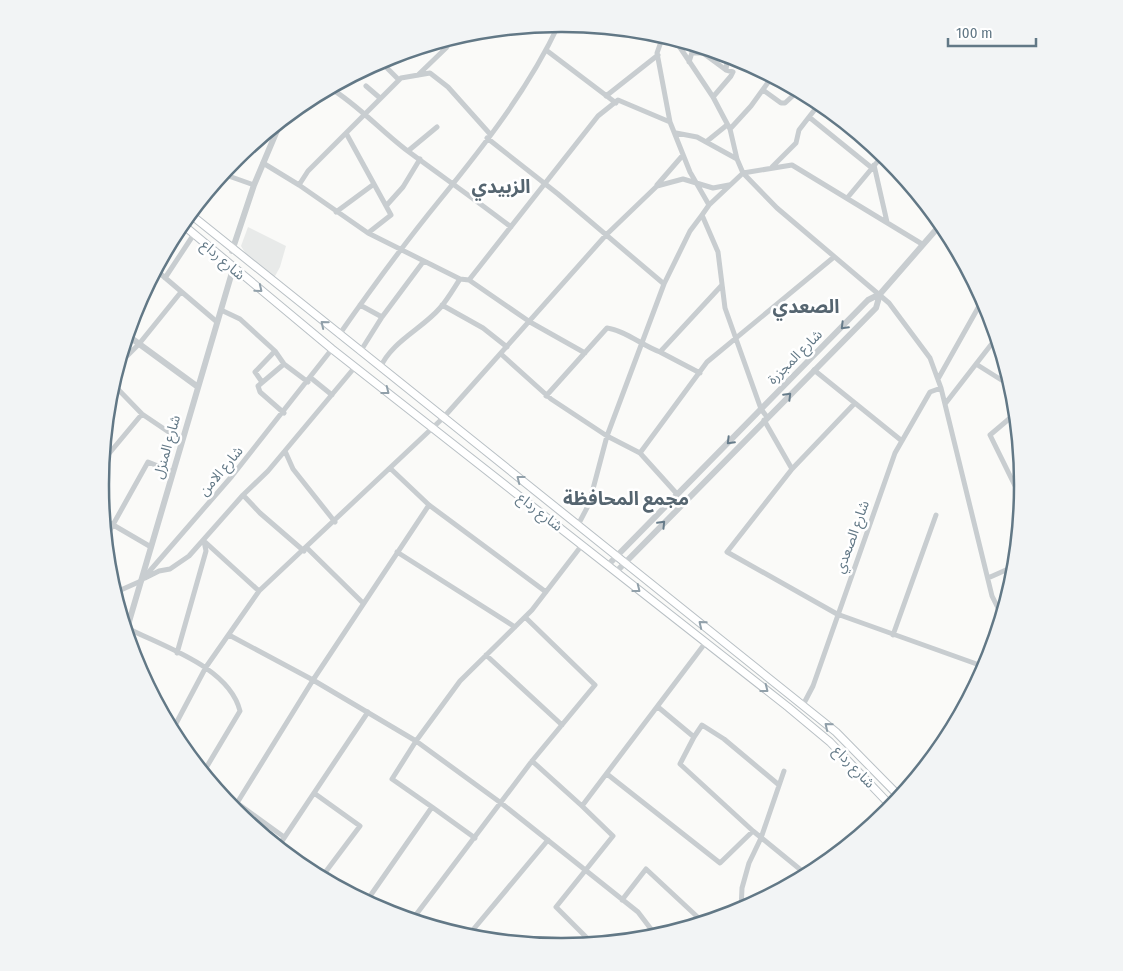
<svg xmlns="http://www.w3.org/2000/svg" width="1123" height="971" viewBox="0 0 1123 971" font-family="'Fira Sans Condensed','Noto Sans Arabic',sans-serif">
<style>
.built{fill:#e8eae9}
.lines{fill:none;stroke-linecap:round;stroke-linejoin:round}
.secondary-casing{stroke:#b9c0c5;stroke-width:9}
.minor{stroke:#c8cdd0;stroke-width:5}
.tertiary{stroke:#c8cdd0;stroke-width:6}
.secondary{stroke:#fff;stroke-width:7}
.oneway{stroke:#91a0aa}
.oneway2{stroke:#677c8a}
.labels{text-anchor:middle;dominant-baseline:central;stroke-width:5;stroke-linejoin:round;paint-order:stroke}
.street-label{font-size:14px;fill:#627886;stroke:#fff}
.district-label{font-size:19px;font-weight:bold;fill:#556570;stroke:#fff}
.rim{fill:none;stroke:#627886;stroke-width:2.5}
</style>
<rect width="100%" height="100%" fill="#fafaf8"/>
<path class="built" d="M248 227 286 246 280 267 274 278 247 256 241 246Z"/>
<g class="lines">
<defs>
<path id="secondary" d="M190 214 836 732 900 797
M182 224 332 349 788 707 830 742 892 807"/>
</defs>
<use href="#secondary" class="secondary-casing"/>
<path class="minor" d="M663 36 657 53 670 122 690 172 709 205 702 215 718 252 725 308 761 409 767 417
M675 40 713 97 723 116 730 129 737 159 743 173 777 208 889 303 930 358 941 388 992 596 1002 616
M661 42 671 40 676 45
M546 50 616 103
M692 53H703L726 70
M380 61 399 80
M689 62 694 46
M418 75 446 48 453 38
M366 86 380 98
M330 88C358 105 379 129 405 149 440 175 476 200 511 227
M763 90 781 103H785L798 91
M606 96 658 55
M713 97 731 76 733 72 726 70 727 62 732 57
M809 117 820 103
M730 129 751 106 772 77
M346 133 391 215 368 233
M676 133 697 137 737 159
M487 138 558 194 664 284
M706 142 727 125
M408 151 437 127
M263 163 299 185 368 233 460 279
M874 165 887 222
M772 167 796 143 799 130 809 117 872 168
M223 174 254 185
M299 185 308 171 401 78 430 73 448 87 490 134
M657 185 683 155
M848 197 883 155
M709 205 743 173 792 165 922 244
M386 206 403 187 420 159
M336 212 374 184
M156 270 217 322
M165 278 194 234
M469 280 530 322 585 353
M360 305 382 317
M442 305 483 328 507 347
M221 310 240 319 275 351
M339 335C371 289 404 244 439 201 484 146 529 88 559 24
M360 352 382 317 423 262
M501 354 551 399 607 436 640 453 677 494
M976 364 1011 386
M118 365 139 344 181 292
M380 368C392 341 422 329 440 308 448 299 454 288 460 279L469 280 598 116 618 100 670 122
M814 370 902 441
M700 373 660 352 722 285
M311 378 332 395
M938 379 983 299
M262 382 255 372 275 351 284 364 308 382
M112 383 142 414
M546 396 607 328C624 330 643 346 660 352
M855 403 792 469 727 552 837 614 985 667
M945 404 997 337
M284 413 260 392 258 386 284 364
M1016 413 990 435 1022 500
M764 420 792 469
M285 451 293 469 335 522
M640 453 707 362 834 257
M102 462 142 414 182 441
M391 469 429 505 546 592
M243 495 260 513 304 551
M103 519 151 547
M578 525 589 504 607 436 664 284 690 231 702 215
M105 539 148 462 173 472
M204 541 259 591
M307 548 363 603
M397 552 515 627
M145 578 159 571 170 569 189 556 243 495 268 471 355 367
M988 578 1015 566
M114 593 141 581 232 476 332 349
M127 628C164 647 229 667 240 711L203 773
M229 635 313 680 416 741 501 803 638 912 657 937
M893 635 936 515
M177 653 206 551 204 541
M486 655 562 725
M803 705 813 686 895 453 930 392 941 388
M172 731 206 667 259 591 443 418 606 235 657 186 683 179 713 188 729 185
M694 737 702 725 724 739 779 785
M532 761 582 806 706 642
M607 774 720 863 753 831 680 764 694 737 658 707
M314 793 360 826 321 878
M582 806 613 836 556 907 593 944
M432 807 392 779 416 741 460 681 532 610 582 545
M753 831 807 875
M284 837 237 803 313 680 429 505
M278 847 368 712
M622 900 646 869 704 923
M741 910 742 888 749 863 761 838 784 771
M384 912 368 899 432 807 475 838
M412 920 532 761 595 685 525 617
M467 937 548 840"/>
<path class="tertiary" d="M232 251 254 185 281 121
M880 294 941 224
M127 335 198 387
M608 565 868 300 880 294
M616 572 876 308 880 294
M126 632 233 269"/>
<use href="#secondary" class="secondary"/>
</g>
<defs><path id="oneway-chevron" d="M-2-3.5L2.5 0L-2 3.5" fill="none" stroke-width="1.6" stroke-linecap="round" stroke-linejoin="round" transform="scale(1.25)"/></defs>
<g class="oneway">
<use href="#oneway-chevron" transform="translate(259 289) rotate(39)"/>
<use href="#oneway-chevron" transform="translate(324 324) rotate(-141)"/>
<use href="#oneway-chevron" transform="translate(386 391) rotate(38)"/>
<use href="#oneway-chevron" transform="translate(520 479) rotate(-142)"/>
<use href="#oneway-chevron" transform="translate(637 589) rotate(38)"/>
<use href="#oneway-chevron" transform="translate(702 624) rotate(-141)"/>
<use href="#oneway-chevron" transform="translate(765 689) rotate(38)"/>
<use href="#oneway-chevron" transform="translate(828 726) rotate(-141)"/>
</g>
<g class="oneway2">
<use href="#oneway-chevron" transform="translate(844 326) rotate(135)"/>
<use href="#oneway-chevron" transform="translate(788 396) rotate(-45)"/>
<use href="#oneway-chevron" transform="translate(730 441) rotate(135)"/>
<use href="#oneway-chevron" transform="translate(662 524) rotate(-46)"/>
</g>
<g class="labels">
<g class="street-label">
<text transform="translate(223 260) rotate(41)">شارع رداع</text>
<text transform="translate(795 357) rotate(-45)">شارع المجزرة</text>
<text transform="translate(167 447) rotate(-74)">شارع المنزل</text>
<text transform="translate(221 471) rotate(-50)">شارع الامن</text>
<text transform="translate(540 512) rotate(38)">شارع رداع</text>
<text transform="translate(852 537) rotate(-70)">شارع الصعدي</text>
<text transform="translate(854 767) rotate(46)">شارع رداع</text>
</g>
<g class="district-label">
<text x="501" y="186">الزبيدي</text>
<text x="806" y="306">الصعدي</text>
<text x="626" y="498">مجمع المحافظة</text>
</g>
</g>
<path d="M0 0H1123V971H0ZM561 32H562A452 452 0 0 1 1014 484V486A452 452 0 0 1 562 938H561A452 452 0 0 1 109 486V484A452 452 0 0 1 561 32Z" fill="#f2f4f5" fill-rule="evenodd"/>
<path class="rim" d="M561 32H562A452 452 0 0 1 1014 484V486A452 452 0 0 1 562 938H561A452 452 0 0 1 109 486V484A452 452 0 0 1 561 32Z"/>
<path d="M948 38v8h88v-8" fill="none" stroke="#627886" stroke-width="2.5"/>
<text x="956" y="38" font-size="15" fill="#627886" stroke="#ffffff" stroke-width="4" paint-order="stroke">100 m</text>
</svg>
